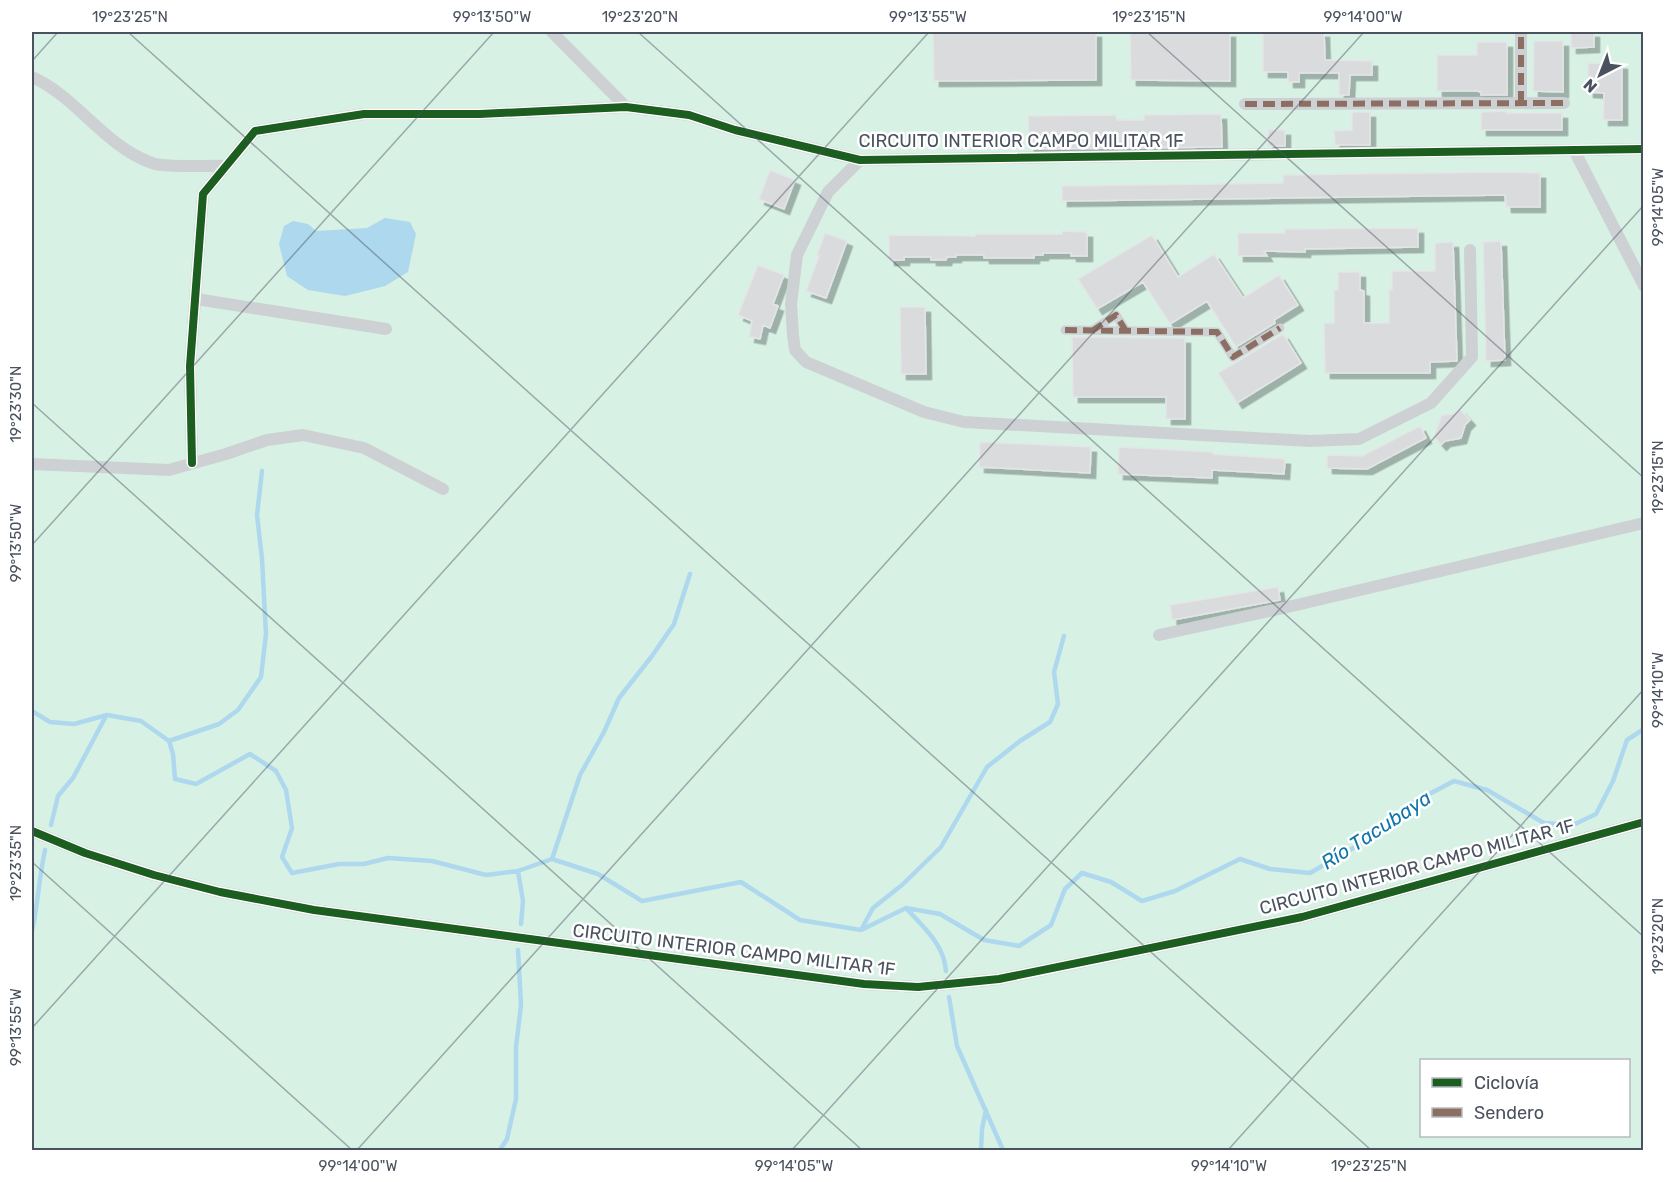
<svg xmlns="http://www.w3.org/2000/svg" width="1675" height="1182" viewBox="0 0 1675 1182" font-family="Rubik,sans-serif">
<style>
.green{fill:#d8f1e5;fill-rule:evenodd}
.water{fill:#aed8ed}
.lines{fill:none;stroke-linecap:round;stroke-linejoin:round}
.stream{stroke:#aed8ed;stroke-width:4.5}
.building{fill:#dadbdd;stroke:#e4e5e6;stroke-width:1.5;filter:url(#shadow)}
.pedestrian{stroke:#ced1d4;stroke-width:9}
.minor{stroke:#ced1d4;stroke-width:12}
.quiet{stroke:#8d6e63;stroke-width:6;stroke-dasharray:12 6;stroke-linecap:butt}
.cycleway-casing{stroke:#fff;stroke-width:11}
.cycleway{stroke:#1b5e20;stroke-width:8}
.ticks{fill:none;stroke:#4a525f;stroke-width:1.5;stroke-opacity:0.45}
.labels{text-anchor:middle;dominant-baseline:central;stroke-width:5;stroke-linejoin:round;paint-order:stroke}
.street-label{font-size:18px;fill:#4a525f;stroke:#fff}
.water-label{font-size:20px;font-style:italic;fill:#0f76ad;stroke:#fff}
.neatline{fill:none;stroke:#4a525f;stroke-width:2}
.ticks-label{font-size:15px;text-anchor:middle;fill:#4a525f}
</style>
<defs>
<filter id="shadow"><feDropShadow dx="5.5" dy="5.5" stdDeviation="0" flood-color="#0004"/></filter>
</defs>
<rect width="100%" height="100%" fill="#f3f3f3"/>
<path class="green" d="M32 32H1643V1150H32ZM1422 1060H1628V1136H1422Z"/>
<path class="water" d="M385 218 410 222 416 234 408 272 385 286 345 296 308 290 287 276 279 244 284 226 293 221 308 224 316 231 367 228Z"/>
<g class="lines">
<path class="stream" d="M32 711 50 722 74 724 107 715 141 721 169 741 173 754 175 779 196 784 250 754 276 771 286 790 292 828 282 857 292 873 339 864H364L388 858 432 861 486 875 518 871 552 859 598 874 642 901 741 882 800 920 861 930 906 908 940 914 984 940 1019 946 1051 925 1065 889 1082 873 1111 882 1142 901 1175 891 1240 859 1270 869 1310 873 1374 836 1416 801 1454 781 1487 790 1544 823 1573 825 1596 814 1613 781 1627 740 1644 729
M169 741 219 724 238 710 261 677 266 634 262 559 257 515 262 471
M51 825 58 796 73 778 106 716
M552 859 580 775 604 732 619 698 652 656 674 624 690 574
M518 871 523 901 521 924
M906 908C923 927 944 944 946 971
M861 930 873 908 902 885 941 847 987 767 1020 741 1050 722 1058 704 1054 672 1064 636
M32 931C38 905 39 877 45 850
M949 997 957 1046 1003 1150
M500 1150 507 1139 516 1099V1047L521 1005 518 950
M981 1150 982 1129 986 1110"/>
</g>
<path class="building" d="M933 32H1096V80L934 81Z
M1130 32H1230V81L1131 80Z
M1263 32H1324L1325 60 1372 61V75H1350L1349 95H1339V73H1299V82H1288V72H1263Z
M1571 32H1594V47L1571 48Z
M1534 41H1563V92L1533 91Z
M1477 42H1507V95H1481V92L1477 91H1437V55H1477Z
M1588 63 1622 64V120H1603L1604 93 1588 92Z
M1506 111V113H1562V130H1481V112Z
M1352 112H1370V145H1335L1334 131 1352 130Z
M1221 114 1222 147 1029 149 1028 116 1116 115 1117 120H1144V115Z
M1268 130H1285V146H1268Z
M770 170 795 180 784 209 759 199Z
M1506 172 1540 173V207H1506L1505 195 1062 201V186L1283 183V175Z
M1418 228V247L1305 249V252L1264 251 1267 256H1238V233H1285V229Z
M1062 231 1087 232V256H1071V253H1043V255H1034V258H984V255H956V257H947L946 260H931V257H904V260H889V235L975 236V234H1062Z
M825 233 847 241 826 298 806 291 819 256 817 255Z
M1152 235 1178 277 1214 254 1243 298 1279 275 1298 305 1274 320 1275 323 1236 347 1207 301 1170 324 1143 282 1097 309 1078 279Z
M1501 241 1505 360 1486 361 1483 242Z
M1453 242 1457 361 1430 362V373H1325L1324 323H1334V290H1338V272H1360V290L1364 291V323H1389V290H1392V271H1435V243Z
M758 265 784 275 773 304 778 306 770 328 763 325 760 339 749 337 752 321 738 315Z
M900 307H925L926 374H901Z
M1283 334 1301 363 1237 403 1218 373Z
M1072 337 1185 338V419H1166V397H1073Z
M1460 409 1470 420 1465 425 1461 438 1445 441 1441 445 1434 437 1442 415 1455 414Z
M1420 426 1426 438 1367 469 1327 468V455L1362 456Z
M980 442 1091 447 1090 473 979 467Z
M1119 447 1213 452V454L1285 459 1284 474 1212 470V478L1118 474Z
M1278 587 1280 600 1172 620 1170 605Z"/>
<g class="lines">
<path class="pedestrian" d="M1065 330 1217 332 1233 357 1280 328
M1091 331 1116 315 1126 331"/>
<path class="minor" d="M552 32 626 107
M32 77C77 97 104 146 152 163 164 168 211 165 226 166
M1521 103V32
M1245 104 1564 103
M1574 150 1644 286
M860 160 828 192 797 255 791 304 793 335 795 350 806 362 924 412 964 422 1310 441 1359 439 1431 403 1472 357 1470 250
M196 299 386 329
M192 463 190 366 203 194 255 131 364 114H480L626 107 689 115 735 130 860 160 1644 149
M32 464 169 470 226 454 267 440 303 435 364 448 443 489
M1159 635 1288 607 1644 523
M32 831 85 853 154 875 220 892 314 910 864 984 918 987 999 979 1302 917 1644 822"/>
<path class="quiet" d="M1521 103V32
M1245 104 1564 103
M1065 330 1217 332 1233 357 1280 328
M1092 331 1116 315 1126 331"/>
<defs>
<path id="cycleway" d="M192 463 190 366 203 194 255 131 364 114H480L626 107 689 115 735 130 860 160 1644 149
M32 831 85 853 154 875 220 892 314 910 864 984 918 987 999 979 1302 917 1644 822"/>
</defs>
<use href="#cycleway" class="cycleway-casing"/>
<use href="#cycleway" class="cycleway"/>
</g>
<path class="ticks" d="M128 32 1371 1150M638 32 1644 937M1147 32 1644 478M32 61 58 32M32 403 862 1150M32 545 494 32M32 862 352 1150M32 1028 929 32M357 1150 1364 32M792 1150 1644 205M1228 1150 1644 689"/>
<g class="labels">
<g class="street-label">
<text x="1021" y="141">CIRCUITO INTERIOR CAMPO MILITAR 1F</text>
<text transform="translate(1417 867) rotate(-15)">CIRCUITO INTERIOR CAMPO MILITAR 1F</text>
<text transform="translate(734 950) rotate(7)">CIRCUITO INTERIOR CAMPO MILITAR 1F</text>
</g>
<g class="water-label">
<text transform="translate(1376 830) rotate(-33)">Río Tacubaya</text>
</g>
</g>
<rect width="1675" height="1182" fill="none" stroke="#ffffff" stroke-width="66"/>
<rect x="1420" y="1059" width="210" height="78" fill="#ffffff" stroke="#b7babf" stroke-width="1.5"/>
<rect x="1432" y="1078" width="30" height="9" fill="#1b5e20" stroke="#b7babf" stroke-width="1.5"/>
<text x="1474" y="1089" font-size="18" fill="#4a525f">Ciclovía</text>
<rect x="1432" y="1108" width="30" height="9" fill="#8d6e63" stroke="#b7babf" stroke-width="1.5"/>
<text x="1474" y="1119" font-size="18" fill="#4a525f">Sendero</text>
<g transform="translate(1600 75) rotate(222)" stroke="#ffffff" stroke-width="4.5" paint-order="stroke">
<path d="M0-4.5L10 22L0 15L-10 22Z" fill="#4a525f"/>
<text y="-9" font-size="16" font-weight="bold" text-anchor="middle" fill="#4a525f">N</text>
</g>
<rect x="33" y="33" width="1609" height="1116" class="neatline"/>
<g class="ticks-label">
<text x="130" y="22">19°23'25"N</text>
<text x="492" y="22">99°13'50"W</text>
<text x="640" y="22">19°23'20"N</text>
<text x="928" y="22">99°13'55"W</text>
<text x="1149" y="22">19°23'15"N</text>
<text x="1363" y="22">99°14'00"W</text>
<text transform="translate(1658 207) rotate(-90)" y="5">99°14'05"W</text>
<text transform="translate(16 404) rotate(-90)" y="5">19°23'30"N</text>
<text transform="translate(1658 477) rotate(-90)" y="5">19°23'15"N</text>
<text transform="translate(16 543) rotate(-90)" y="5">99°13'50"W</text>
<text transform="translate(1658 690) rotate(-90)" y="5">99°14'10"W</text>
<text transform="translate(16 863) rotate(-90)" y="5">19°23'35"N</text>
<text transform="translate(1658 936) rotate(-90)" y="5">19°23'20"N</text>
<text transform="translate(16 1027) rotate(-90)" y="5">99°13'55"W</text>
<text x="358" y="1171">99°14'00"W</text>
<text x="794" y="1171">99°14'05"W</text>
<text x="1229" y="1171">99°14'10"W</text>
<text x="1369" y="1171">19°23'25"N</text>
</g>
</svg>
